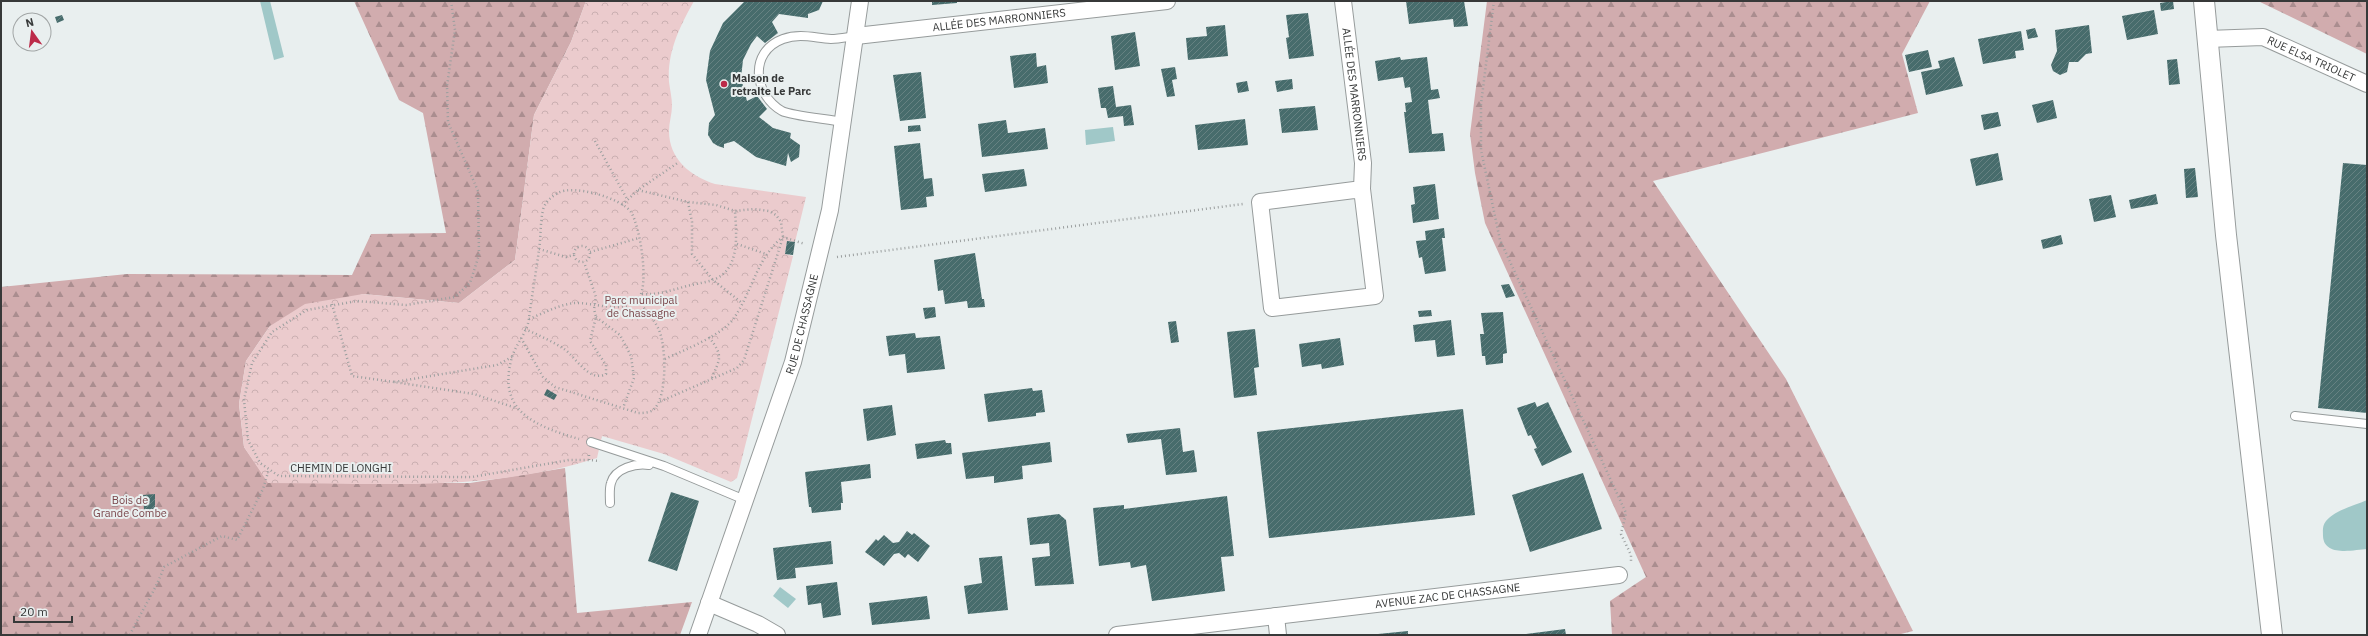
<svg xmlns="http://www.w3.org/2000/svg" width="2368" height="636" viewBox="0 0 2368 636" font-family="'IBM Plex Sans',sans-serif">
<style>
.forest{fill:url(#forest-firs)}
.park{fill:url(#park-crowns)}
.water{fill:#a0c8c8}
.building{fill:url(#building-hatch)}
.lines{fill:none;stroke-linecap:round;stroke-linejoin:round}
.service-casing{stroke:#969b9b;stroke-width:10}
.minor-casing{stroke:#969b9b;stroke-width:18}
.tertiary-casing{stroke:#969b9b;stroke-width:22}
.path{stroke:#9b9f9f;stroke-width:2.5;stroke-dasharray:1 3;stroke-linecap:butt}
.service{stroke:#fff;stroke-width:8}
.minor{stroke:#fff;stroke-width:16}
.tertiary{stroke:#fff;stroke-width:20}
.poi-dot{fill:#bc2b49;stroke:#e9efef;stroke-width:1.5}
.labels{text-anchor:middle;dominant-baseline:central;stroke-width:4;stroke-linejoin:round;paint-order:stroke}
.street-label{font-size:11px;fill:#373939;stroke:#e9efef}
.poi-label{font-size:11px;font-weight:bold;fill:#373939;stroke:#e9efef;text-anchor:start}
.park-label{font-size:11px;fill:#7a464b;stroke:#e9efef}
</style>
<defs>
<pattern id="forest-firs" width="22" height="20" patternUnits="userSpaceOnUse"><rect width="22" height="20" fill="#d1acae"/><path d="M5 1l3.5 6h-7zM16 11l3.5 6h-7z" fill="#aa8d8f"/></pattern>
<pattern id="park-crowns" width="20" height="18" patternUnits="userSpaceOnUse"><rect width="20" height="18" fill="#ebcbcd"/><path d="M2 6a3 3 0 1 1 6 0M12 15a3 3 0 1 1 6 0" fill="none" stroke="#caafb1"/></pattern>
<pattern id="building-hatch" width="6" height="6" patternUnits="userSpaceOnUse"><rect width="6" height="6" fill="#476c6c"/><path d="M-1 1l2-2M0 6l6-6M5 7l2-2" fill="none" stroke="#668282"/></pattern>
</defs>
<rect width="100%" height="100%" fill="#e9efef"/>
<path class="forest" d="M354 1H586L571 42 534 115 515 260 459 303 363 294 270 326 246 361 239 404 244 447 269 483H470L565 468 577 613 692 602 680 635H1V287L127 274 352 275 371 234 446 233 423 113 399 100Z
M1487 1H1930L1902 54 1918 113 1653 181 1786 379 1913 631 1897 635H1612L1610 601 1646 577 1485 223 1475 173 1470 134Z
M2258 1H2367V54Z"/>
<path class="park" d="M586 1H694C680 26 667 52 669 82 670 90 672 98 672 106 672 114 669 122 669 131 669 159 690 176 715 184L806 197 795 242 787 241 785 254 793 256 737 478 731 482 664 454 602 436 597 458C491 492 378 483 268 483L244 447 239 404 246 361 270 326 305 304 363 294 459 303 515 260 534 115 571 42Z"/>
<path class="water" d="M260 1H270L284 57 274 60Z
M1113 127 1115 141 1086 145 1085 130Z
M2367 500V549C2353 550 2324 557 2323 536 2323 531 2322 526 2326 521 2335 510 2354 506 2367 500Z
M780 587 796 599 788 608 773 596Z"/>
<path class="building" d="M745 1H823L819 10 808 14V18L779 14 772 22 778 33 765 43 757 36 751 44 743 60 741 78 747 101 757 96 767 109 759 117 773 128 791 133 790 138 800 145 799 157 791 162 788 153 786 166 756 157 734 141 724 144V148L718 146 713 143 708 135 709 123 715 115 706 80 710 51 723 23Z
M932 1H957V3L932 5Z
M1406 1H1464L1468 26 1454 27 1453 19 1409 24Z
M2173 1 2174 9 2161 11 2160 3Z
M2154 10 2158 34 2127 40 2122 16Z
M1308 13 1314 56 1289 59 1286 38 1289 37 1286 15Z
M62 15 64 20 57 23 55 17Z
M1225 25 1228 56 1188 60 1186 38 1207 36 1206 27Z
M2089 25 2092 53 2086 54 2078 62H2069L2067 72 2060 75 2053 71 2051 65 2057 51 2055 30Z
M2035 28 2038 37 2028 39 2026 30Z
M2021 31 2024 50 2015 51 2016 58 1983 64 1978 39Z
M1135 32 1140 66 1115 70 1111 36Z
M1928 50 1932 67 1909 72 1905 55Z
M1036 53 1037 67 1046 65 1048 83 1014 88 1010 56Z
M1400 57 1401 60 1427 57 1431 90 1438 89 1440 98 1428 100 1432 134 1443 133 1445 151 1409 153 1404 112H1406L1405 103 1412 102 1410 87 1405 88 1403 77 1378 81 1375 61Z
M1954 57 1963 86 1926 95 1921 72 1940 68 1938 61Z
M2177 59 2180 84 2169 85 2167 60Z
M1175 67 1177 79 1172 80 1175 96 1167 97 1161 69Z
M921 72 926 118 900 121 893 75Z
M1292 79 1293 89 1277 92 1275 81Z
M1247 81 1249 91 1238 93 1236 83Z
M1113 86 1116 107 1131 105 1134 125 1124 126 1123 116 1108 118 1106 108H1101L1098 88Z
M2053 100 2057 118 2037 123 2032 105Z
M1315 106 1318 130 1282 133 1279 109Z
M1998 112 2001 126 1984 130 1981 115Z
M1245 119 1248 145 1198 150 1195 125Z
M1006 120 1008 133 1045 128 1048 149 982 157 978 124Z
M920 125 921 131 908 132V126Z
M920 143 924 179 932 178 934 196 926 197 927 207 901 210 894 146Z
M1998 153 2003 180 1976 186 1970 159Z
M2343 163 2367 165V413L2318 408Z
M2195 168 2198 197 2186 198 2184 169Z
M1024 169 1027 186 985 192 982 174Z
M1435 184 1439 219 1413 223 1411 205 1415 204 1413 187Z
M2156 194 2158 204 2131 209 2129 200Z
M2111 195 2116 217 2094 222 2089 199Z
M1444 228 1445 238H1442L1446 271 1425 274 1422 257 1419 258 1416 241 1426 240 1425 231Z
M2061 235 2063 244 2043 249 2041 240Z
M787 241 795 242 793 255 785 254Z
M975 253 982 299H984L985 307 968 308 967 301 945 304 943 290 938 291 934 260Z
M1509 284 1515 296 1506 298 1501 285Z
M935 307 936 317 925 319 923 308Z
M1431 310 1432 316 1419 317 1418 311Z
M1503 312 1507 353 1503 354V363L1486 365 1485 356H1482L1480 334H1484L1481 313Z
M1451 320 1455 355 1437 357 1435 340 1415 342 1413 325Z
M1176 321 1179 342 1171 343 1168 322Z
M1255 329 1259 367 1254 368 1257 395 1234 398 1227 332Z
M915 333 916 338 940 336 945 369 907 373 905 354 889 356 886 336Z
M1340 338 1344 365 1322 369 1321 364 1302 367 1299 344Z
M1032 388 1033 391 1042 390 1045 412 1036 413V416L988 422 984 394Z
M547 389 557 395 554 400 544 395Z
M1535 402 1537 407 1548 402 1572 452 1542 466 1534 449 1537 448 1531 435 1528 436 1517 408Z
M892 405 896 435 867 441 863 409Z
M1463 409 1475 515 1269 538 1257 432Z
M1180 428 1183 452 1194 450 1197 472 1166 475 1161 439 1128 443 1126 434Z
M945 440 946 443H951L952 454 917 459 915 444Z
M1050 442 1052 462 1022 466 1023 479 994 483V476L966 479 962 453Z
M870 464 871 478 841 482 843 503H841V510L812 513 811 507H809L805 472Z
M1583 473 1602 529 1530 552 1512 495Z
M671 492 699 501 677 571 648 561Z
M155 494V509L144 510 143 495Z
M1227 496 1234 556 1221 557 1225 591 1152 601 1146 565 1131 568 1130 562 1099 566 1093 508 1124 505V509Z
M1059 514 1066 520 1074 584 1035 586 1032 558 1050 556 1049 543 1030 545 1027 518Z
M907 531 912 535 914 533 930 546 918 562 908 554 905 558 899 553 894 554 884 566 865 552 876 539 878 541 884 535 893 543 899 542Z
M831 541 833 564 795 568 796 578 777 580 773 548Z
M1002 556 1008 610 968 614 964 586 982 583 979 558Z
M837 582 841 615 823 618 821 603 808 605 806 586Z
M927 596 930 619 872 625 869 603Z
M1565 629 1566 635H1526V634Z
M1408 631V635H1378V634Z"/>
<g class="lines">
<defs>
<path id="service" d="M843 122C829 119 792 116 782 111 754 95 748 52 783 39 800 33 814 38 831 39 839 39 848 37 856 36
M2295 416 2367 424
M591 442 664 466 745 500
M610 503C610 497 609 489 611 483 615 468 636 463 649 465"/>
<g id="minor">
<path id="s1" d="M1343 1 1363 163 1362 189 1375 296 1272 308 1260 202 1362 189"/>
<path id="s2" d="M856 36 1167 1"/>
<path id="s3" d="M2207 39 2263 37 2367 84"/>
<path d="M709 603 758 624 777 635"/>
<path d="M1276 616 1278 635"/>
<path id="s4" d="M698 635 793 362 830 210 860 1"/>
<path id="s5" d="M1117 635 1619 575"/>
</g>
<path id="tertiary" d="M2204 1 2226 235 2272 635"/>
</defs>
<use href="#service" class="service-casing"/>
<use href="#minor" class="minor-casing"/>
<use href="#tertiary" class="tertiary-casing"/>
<path class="path" d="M451 1 455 30 447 86 448 122 478 191 479 255 470 283 455 297 406 305 357 301 307 310 272 332 252 363 244 400 248 440 260 463 279 476 472 477 569 460H589
M1494 1 1481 104V150L1500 240 1626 513 1621 534 1631 555V563
M595 141 627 199
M638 190 688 202 716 205 735 211 754 209 769 211 776 215 781 222 783 237 744 360 737 368 659 402
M688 202 692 222V254L713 280 742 303
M622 205 638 190 679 162
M737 244 766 254
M574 254a8 8 0 1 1 16 0a8 8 0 1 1-16 0Z
M539 249 566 257 574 255
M590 252 639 238
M837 257 1243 204
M642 294C659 295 672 290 687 286 699 283 713 282 722 275 740 261 736 230 735 211
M332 304 352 376 394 382
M596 317 620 335 631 356 634 378 623 408
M529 319C544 313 558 305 574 303 594 302 623 315 638 299 650 287 640 226 631 212 621 198 573 184 558 193 551 197 545 202 543 210 540 223 541 237 539 250 536 272 532 295 529 318 528 331 516 344 512 357 496 412 536 426 579 439
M525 329C538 335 552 341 564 349 576 357 589 383 606 374V365L590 341 596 317 594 309 596 297 584 262
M709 337C724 357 720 358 711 380
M521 338 543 377 555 387 638 413C643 413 649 413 653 410 668 398 666 346 659 330 654 319 645 309 637 300
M512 357 497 365 394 382 474 394 516 408
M665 359C684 350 723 335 734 318 752 292 757 257 783 237L805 244
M589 455V460L600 461
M130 635C141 611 155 592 164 567L222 536 237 540 263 489 269 469"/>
<use href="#service" class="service"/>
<use href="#minor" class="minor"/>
<use href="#tertiary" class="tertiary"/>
</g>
<circle class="poi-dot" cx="724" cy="84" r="4"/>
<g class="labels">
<g class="street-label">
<text stroke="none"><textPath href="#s2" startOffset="144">ALLÉE DES MARRONNIERS</textPath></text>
<text stroke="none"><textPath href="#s3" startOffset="109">RUE ELSA TRIOLET</textPath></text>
<text stroke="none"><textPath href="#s1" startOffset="94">ALLÉE DES MARRONNIERS</textPath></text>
<text stroke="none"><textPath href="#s4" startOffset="328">RUE DE CHASSAGNE</textPath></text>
<text x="341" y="468">CHEMIN DE LONGHI</text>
<text stroke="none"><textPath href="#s5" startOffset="333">AVENUE ZAC DE CHASSAGNE</textPath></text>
</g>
<g class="poi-label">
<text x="732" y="78">Maison de<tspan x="732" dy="13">retraite Le Parc</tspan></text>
</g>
<g class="park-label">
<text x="641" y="300">Parc municipal<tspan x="641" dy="13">de Chassagne</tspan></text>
<text x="130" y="500">Bois de<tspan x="130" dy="13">Grande Combe</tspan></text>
</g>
</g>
<rect width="2368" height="636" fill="none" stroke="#373939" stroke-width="4"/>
<g transform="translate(32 32) rotate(346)"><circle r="19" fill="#e9efef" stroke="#a2a6a6"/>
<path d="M0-3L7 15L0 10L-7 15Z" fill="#bc2b49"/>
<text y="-6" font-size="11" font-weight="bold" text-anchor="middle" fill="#373939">N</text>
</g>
<path d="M14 616v6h58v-6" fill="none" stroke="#373939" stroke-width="2"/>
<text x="20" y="616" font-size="12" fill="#373939" stroke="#e9efef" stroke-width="3" paint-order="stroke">20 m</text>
</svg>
